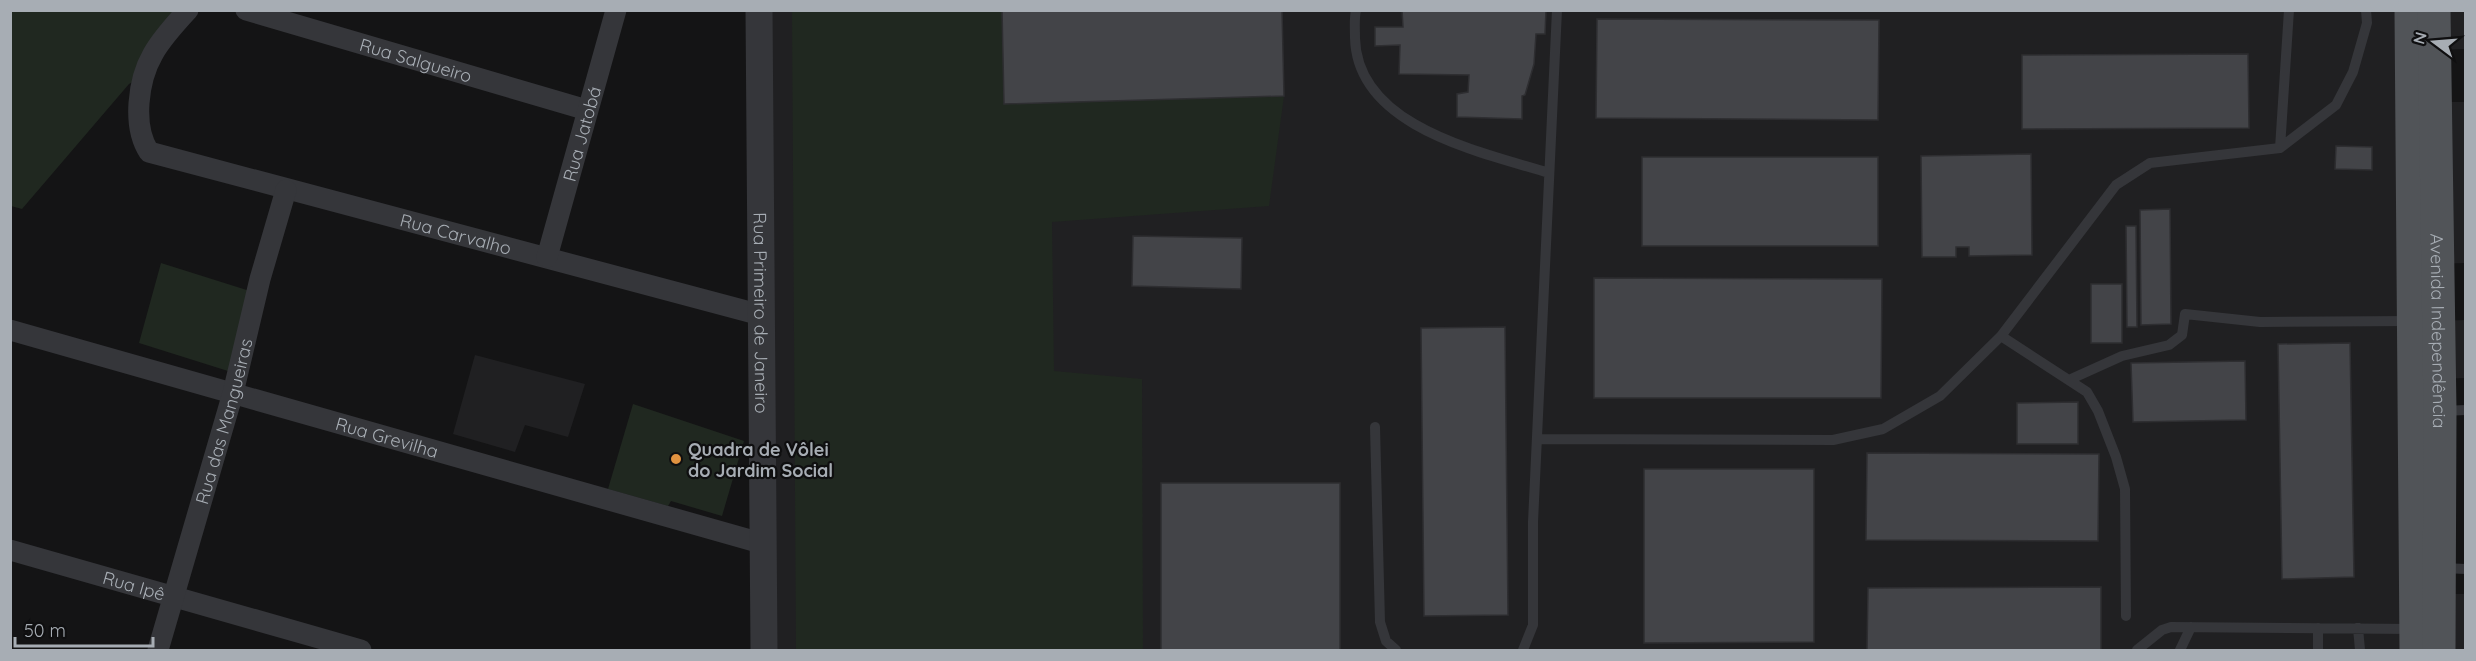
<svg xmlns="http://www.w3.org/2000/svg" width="2476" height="661" viewBox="0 0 2476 661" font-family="Quicksand,sans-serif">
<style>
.built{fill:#202022}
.green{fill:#202820}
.building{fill:#434448;stroke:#2e2e31;stroke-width:1.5}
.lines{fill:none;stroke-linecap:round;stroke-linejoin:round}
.service{stroke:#35363a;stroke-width:10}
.minor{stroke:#35363a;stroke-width:21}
.tertiary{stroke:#35363a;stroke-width:27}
.primary{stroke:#515458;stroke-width:33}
.poi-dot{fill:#e19340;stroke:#0f0f10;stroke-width:2}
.labels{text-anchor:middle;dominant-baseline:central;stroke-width:4.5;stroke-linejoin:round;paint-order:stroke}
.street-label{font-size:18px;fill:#a7adb4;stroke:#0f0f10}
.poi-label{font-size:18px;font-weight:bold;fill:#a7adb4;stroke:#0f0f10;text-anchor:start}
</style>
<rect width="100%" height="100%" fill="#141415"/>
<path class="built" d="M759 11H2411L2416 650H764Z
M2434 11H2465V49L2434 50Z
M2435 102H2465V263L2437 264Z
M2465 320V378L2439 379 2438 321Z
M475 355 585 384 568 437 525 425 515 452 453 434Z
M2439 594H2465V650H2439Z"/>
<path class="green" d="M10 11H188L145 75 129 84 22 209 11 206Z
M792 11H1002L1005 104 1284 96 1269 206 1052 222 1054 371 1142 379 1143 650H796Z
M161 263 253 292 228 371 139 343Z
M633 404 744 441 722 516 671 501 668 506 608 489Z"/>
<path class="building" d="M1002 10H1282L1284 96 1004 104Z
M1402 10H1546L1545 34H1536L1534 64 1525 95 1522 96V119L1457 117V94L1468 92 1469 75 1399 74 1400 45 1375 46V27H1403Z
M1597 19 1879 20 1878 120 1596 118Z
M2248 54 2249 128 2022 129V55Z
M2336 146 2372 147V170L2335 169Z
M2031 154 2032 255 1969 256V247H1956V257H1922L1921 156Z
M1642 157H1878V246H1642Z
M2170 209 2171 324 2141 325 2140 210Z
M2126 226H2136L2137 327H2127Z
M1133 236 1242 238 1241 289 1132 286Z
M1594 278 1882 279 1881 398H1594Z
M2091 284H2122V343H2091Z
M1505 327 1508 615 1424 616 1421 328Z
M2350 343 2354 577 2282 579 2278 344Z
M2245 361 2246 420 2133 422 2131 363Z
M2078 402V444H2017V403Z
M1867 453 2099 454 2098 541 1866 540Z
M1644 469H1814V642L1644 643Z
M1161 483H1340V650H1161Z
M2101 587V650H1867L1868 588Z"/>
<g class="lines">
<path class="service" d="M1356 10C1354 19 1355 29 1355 38 1357 127 1481 152 1549 173
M2280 148 2289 10
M2001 336 2087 392 2098 411 2116 457 2125 489 2126 616
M2071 379 2122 356 2169 345 2182 335 2185 314 2260 322 2411 321
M2442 411 2466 410
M1375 427 1380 622 1386 641 1396 650
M1538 439 1833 440 1883 429 1940 396 2001 336 2116 185 2150 163 2280 148 2336 105 2353 72 2367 23 2366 10
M2442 568 2466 569
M2318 628V650
M2358 628 2360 650
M1523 650 1533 625V522L1557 10
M2137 650 2162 630 2171 627 2414 629
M2180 650 2191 627"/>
<g class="minor">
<path id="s1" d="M188 10C176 23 162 38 153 54 138 80 132 126 149 152L761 315"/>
<path id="s2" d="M246 10 587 110"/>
<path id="s3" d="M547 257 616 10"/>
<path id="s4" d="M10 330 764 544"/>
<path id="s5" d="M10 550 361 650"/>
<path id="s6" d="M158 650 233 393 260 279 286 190"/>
</g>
<path class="tertiary" id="s7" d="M759 10 764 650"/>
<g class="primary">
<path d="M2411 10 2416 650"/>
<path id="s8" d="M2434 10 2440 411 2439 650"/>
</g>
</g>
<circle class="poi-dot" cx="676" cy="459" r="6"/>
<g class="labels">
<g class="street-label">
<text stroke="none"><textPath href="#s2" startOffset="177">Rua Salgueiro</textPath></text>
<text stroke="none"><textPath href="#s3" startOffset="128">Rua Jatobá</textPath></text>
<text stroke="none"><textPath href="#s1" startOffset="476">Rua Carvalho</textPath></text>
<text stroke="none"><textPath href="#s7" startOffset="303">Rua Primeiro de Janeiro</textPath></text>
<text stroke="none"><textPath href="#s8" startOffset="321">Avenida Independência</textPath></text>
<text stroke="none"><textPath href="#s6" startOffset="238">Rua das Mangueiras</textPath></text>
<text stroke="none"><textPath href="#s4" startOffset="392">Rua Grevilha</textPath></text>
<text stroke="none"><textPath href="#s5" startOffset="129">Rua Ipê</textPath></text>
</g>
<g class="poi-label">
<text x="688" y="449">Quadra de Vôlei<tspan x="688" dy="21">do Jardim Social</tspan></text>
</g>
</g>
<rect width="2476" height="661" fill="none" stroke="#a7adb4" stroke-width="24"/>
<g transform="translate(2434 42) rotate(286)" stroke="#0f0f10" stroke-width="4.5" paint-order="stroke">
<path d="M0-4.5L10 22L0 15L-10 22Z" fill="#a7adb4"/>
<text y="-9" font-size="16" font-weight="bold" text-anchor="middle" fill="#a7adb4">N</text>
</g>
<path d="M15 637v9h138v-9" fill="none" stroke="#a7adb4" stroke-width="3"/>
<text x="24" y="637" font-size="18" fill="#a7adb4" stroke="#0f0f10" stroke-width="4.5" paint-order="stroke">50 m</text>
</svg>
